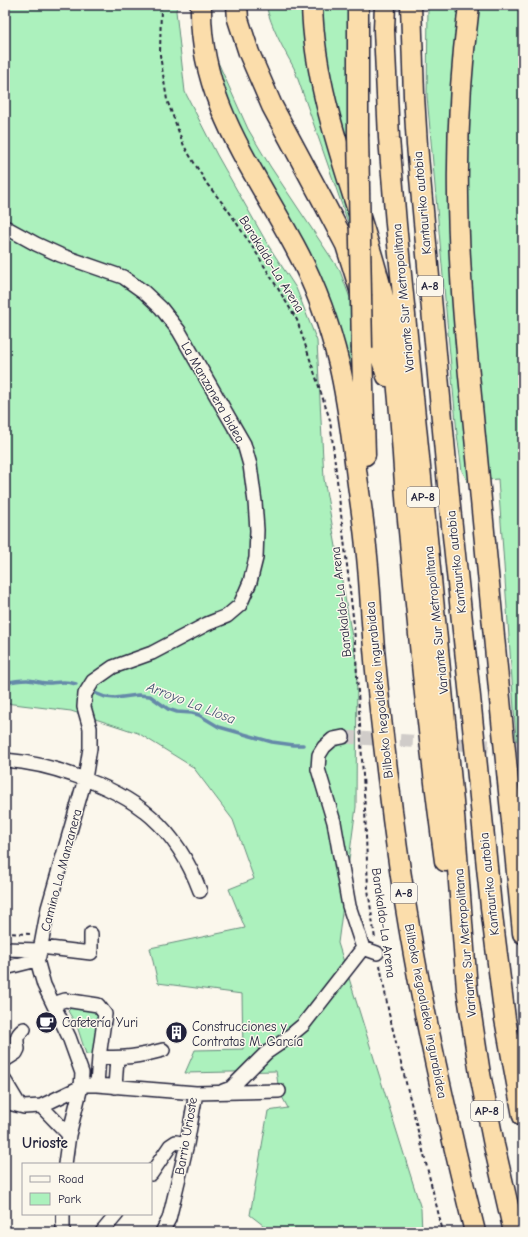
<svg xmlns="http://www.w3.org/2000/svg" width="528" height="1237" viewBox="0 0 528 1237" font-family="'Comic Neue',sans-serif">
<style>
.green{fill:#acf1bd;stroke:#678a7c}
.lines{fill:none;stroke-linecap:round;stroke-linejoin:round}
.stream{stroke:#6589a9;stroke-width:3.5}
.minor-tunnel{stroke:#d0ccc9;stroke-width:13;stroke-dasharray:13 6;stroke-linecap:butt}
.minor-casing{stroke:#22223b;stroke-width:16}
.highway-casing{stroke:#22223b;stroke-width:23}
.path{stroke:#22223b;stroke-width:2;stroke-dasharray:4 3;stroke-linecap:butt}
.minor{stroke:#fbf7ec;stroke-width:13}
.highway{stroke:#fbddab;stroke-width:20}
.highway-bridge-casing{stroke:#22223b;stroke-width:23;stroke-linecap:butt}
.highway-bridge{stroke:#fbddab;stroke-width:20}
.labels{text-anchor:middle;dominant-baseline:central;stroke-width:3;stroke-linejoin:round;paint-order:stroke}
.shield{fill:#fbf7ec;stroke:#636270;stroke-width:1}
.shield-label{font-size:12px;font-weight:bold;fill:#22223b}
.street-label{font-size:13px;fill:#22223b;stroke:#fbf7ec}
.poi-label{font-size:13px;fill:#22223b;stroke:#fbf7ec;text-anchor:start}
.water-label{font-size:14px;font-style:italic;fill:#435572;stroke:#fbf7ec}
.quarter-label{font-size:15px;font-weight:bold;fill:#22223b;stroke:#fbf7ec}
</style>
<rect width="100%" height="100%" fill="#fbf7ec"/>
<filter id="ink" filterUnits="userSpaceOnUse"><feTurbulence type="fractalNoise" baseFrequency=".025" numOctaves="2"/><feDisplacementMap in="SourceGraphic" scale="8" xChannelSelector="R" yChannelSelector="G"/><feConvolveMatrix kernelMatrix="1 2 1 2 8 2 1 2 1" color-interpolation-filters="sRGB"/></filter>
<g filter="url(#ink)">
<path class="green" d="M5 5H177L176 11 185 92 217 155 268 245 296 288 317 341 324 479 357 665 356 807 338 943 421 1209 422 1232H272L250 1215 268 1111 288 1108 279 1091 276 1071 185 1073 195 1050 243 1049 242 994 158 983 150 948 245 928 229 889 254 879 233 820 193 767 138 733 71 711 5 703Z
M266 5H305L352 211 350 228 294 68C283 48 271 27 266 5Z
M320 5H350L351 156 327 78Z
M428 5H523V786L516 738 498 479 468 482 462 471 457 434 427 96Z
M217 60 248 129 270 166 340 271 350 298 352 389 269 182 221 89Z
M72 1007 95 1010 99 1016 93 1055 86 1054 77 1026 68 1011Z"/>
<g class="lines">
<path class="stream" d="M5 683C13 681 20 680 27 680 35 680 43 684 50 683 60 682 66 681 76 684
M95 693 105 697 115 698 138 695 150 696 168 709 177 712 192 713 199 715 219 727 272 742 294 745H303"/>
<path class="minor-tunnel" d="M343 737 523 748"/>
<defs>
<path id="minor" d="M5 227 36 244 60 255 123 277 144 292 161 308 179 331 244 444 250 465 255 502 257 530 256 558 250 582 240 605 227 616 207 624 152 653 113 667 93 681 85 694 84 707 90 728V748L85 779 48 908 39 956 37 960
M343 737 333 739 324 747 319 755 318 769 334 822 349 906 363 948 377 953
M5 760C29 762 51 767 73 775 137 796 176 827 200 891
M41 947 91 953V934
M5 949 40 950
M37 960 44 985 69 1037 82 1073 81 1087 69 1135 65 1164
M5 968 37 960
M53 1004 65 1000 98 1005 105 1014 99 1057 97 1085
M99 1057C123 1059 140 1056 163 1050
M5 1060 16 1053 18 1049C16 1039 16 1035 24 1029
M5 1081 20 1106
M115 1087 117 1058
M223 1091 231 1088 266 1053 285 1040 303 1025 363 948
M5 1102 24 1107 41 1106 85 1085H97L196 1093 279 1091
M41 1106 69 1135
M151 1174 170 1146 176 1142 187 1144
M63 1214V1232
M102 1232 117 1214
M162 1232 169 1219 187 1144 196 1093"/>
<path id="highway" d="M201 5C199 100 252 166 294 245 314 282 329 323 339 364 348 401 352 439 357 477 360 500 364 524 366 547 370 580 371 615 374 648 378 697 384 746 390 794 407 942 439 1088 475 1232
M237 5 238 19 249 53 272 106 324 203 346 245 387 376
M312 5C315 120 373 226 392 340 401 396 402 453 407 509 418 627 429 744 445 861
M358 5V134
M385 5 384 30 389 138 396 224 453 802 467 989 480 1074 494 1145 514 1232
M411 5 414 96 417 145 450 507 470 697 491 907 505 1019 523 1116
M469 5C461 68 457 133 458 196 459 298 472 399 481 500 495 644 508 789 523 933
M362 349 365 455"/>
</defs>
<use href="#minor" class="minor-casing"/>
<use href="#highway" class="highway-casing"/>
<path class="path" d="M161 5 160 55 167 100 184 146 207 184 228 210 257 254 297 320 330 420 354 625 365 809 368 889 375 939
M5 933 30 934
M380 965 389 1014 443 1232"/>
<use href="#minor" class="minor"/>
<use href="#highway" class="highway"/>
<defs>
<path id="highway-bridge" d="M358 134 362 349"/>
</defs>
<use href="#highway-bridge" class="highway-bridge-casing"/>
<use href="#highway-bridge" class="highway-bridge"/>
</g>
</g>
<defs>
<symbol id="cafe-disc" viewBox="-11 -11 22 22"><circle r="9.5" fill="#22223b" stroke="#fbf7ec"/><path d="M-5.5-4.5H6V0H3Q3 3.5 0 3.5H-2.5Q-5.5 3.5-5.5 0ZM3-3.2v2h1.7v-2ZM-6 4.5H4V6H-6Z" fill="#fff"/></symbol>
<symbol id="building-disc" viewBox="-11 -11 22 22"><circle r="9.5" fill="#22223b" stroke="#fbf7ec"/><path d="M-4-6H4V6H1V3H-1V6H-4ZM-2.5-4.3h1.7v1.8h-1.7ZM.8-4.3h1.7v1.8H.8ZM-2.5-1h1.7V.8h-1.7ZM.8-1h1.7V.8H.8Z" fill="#fff"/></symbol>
</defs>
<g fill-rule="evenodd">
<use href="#cafe-disc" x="34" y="1010" width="25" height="25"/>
<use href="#building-disc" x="164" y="1020" width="25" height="25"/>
</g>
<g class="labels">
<g class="shield">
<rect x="417" y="276" width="26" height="20" rx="3"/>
<rect x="407" y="487" width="32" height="20" rx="3"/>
<rect x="391" y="883" width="26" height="20" rx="3"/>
<rect x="471" y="1101" width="32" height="20" rx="3"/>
</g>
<g class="shield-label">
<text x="430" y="286">A-8</text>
<text x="423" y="497">AP-8</text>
<text x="404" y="893">A-8</text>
<text x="487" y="1111">AP-8</text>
</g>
<g class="street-label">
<text transform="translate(422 203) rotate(-95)">Kantauriko autobia</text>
<text transform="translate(272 264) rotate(58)">Barakaldo-La Arena</text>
<text transform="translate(403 298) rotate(-95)">Variante Sur Metropolitana</text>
<text transform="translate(213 392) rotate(60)">La Manzanera bidea</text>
<text transform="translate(456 562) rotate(-96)">Kantauriko autobia</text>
<text transform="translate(341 602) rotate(-96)">Barakaldo-La Arena</text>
<text transform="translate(436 620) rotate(-96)">Variante Sur Metropolitana</text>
<text transform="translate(379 690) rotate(-96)">Bilboko hegoaldeko ingurabidea</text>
<text transform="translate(61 870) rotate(-75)">Camino La Manzanera</text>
<text transform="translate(489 884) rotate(-96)">Kantauriko autobia</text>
<text transform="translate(384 923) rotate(82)">Barakaldo-La Arena</text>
<text transform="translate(465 943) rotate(-95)">Variante Sur Metropolitana</text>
<text transform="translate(426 1011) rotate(79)">Bilboko hegoaldeko ingurabidea</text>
<text transform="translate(186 1136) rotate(-80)">Barrio Urioste</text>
</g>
<g class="poi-label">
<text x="62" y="1022">Cafetería Yuri</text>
<text x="192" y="1026">Construcciones y<tspan x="192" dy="15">Contratas M. García</tspan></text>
</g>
<g class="water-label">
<text transform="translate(191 703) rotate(21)">Arroyo La Llosa</text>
</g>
<g class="quarter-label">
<text x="45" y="1143">Urioste</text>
</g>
</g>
<rect width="528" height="1237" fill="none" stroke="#fbf7ec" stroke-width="20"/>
<rect x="10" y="10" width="508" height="1217" fill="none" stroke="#22223b" stroke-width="1.5" filter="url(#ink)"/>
<rect x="22" y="1163" width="130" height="52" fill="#fbf7ec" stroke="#a4a2a5"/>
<rect x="30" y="1176" width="20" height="6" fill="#fbf7ec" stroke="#a4a2a5"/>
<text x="58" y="1183" font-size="12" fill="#22223b">Road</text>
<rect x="30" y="1193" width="20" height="12" fill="#acf1bd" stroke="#a4a2a5"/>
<text x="58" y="1203" font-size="12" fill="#22223b">Park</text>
</svg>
